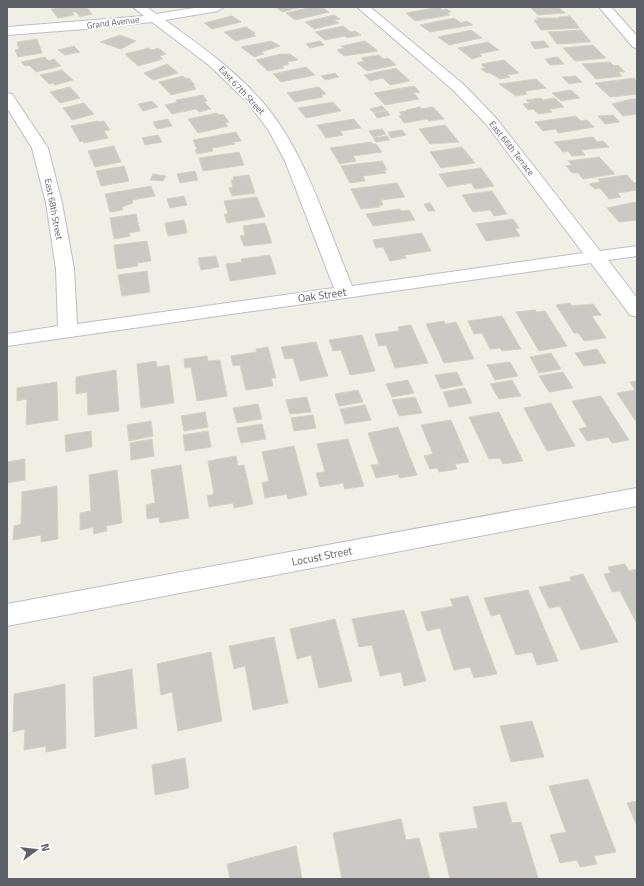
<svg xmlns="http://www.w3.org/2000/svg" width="644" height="886" viewBox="0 0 644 886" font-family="'Titillium Web',sans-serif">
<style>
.building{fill:#cbc9c3;stroke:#d5d2c3}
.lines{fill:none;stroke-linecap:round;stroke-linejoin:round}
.minor-casing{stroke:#bdbec4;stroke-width:2}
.minor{fill:#fff;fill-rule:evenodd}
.labels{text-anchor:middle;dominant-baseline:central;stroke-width:3.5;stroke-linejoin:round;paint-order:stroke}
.far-street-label{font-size:9px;fill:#5d6066;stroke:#fff}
.street-label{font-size:11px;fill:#5d6066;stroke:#fff}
</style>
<rect width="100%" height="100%" fill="#f0efe5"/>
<path class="building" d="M64 7H86L92 14 80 17 76 12H72L74 15 58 18 51 9Z
M276 7H302L282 12Z
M312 7 323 8 329 12 295 20 286 13Z
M439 7 442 10 447 9 451 12 447 13 450 15 415 21 406 13Z
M530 7H558L565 13 538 15Z
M334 15 340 19 335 20 339 23 314 29 305 22Z
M232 16 241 22 212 29 204 23Z
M570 16 580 28 541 30 534 20H538L536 18H560L559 17Z
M454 18 461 23 467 21 473 25 430 32 420 25Z
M343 26 351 32 355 31 361 35 347 38 345 36 325 40 315 32Z
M246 27 255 33 253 34 256 36 235 41 224 32Z
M471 30 482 38 449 45 438 37Z
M581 30 591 42 557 44 548 32Z
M120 35 136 41 121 49 100 42Z
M37 39 42 53 18 57 15 50 19 49 17 42Z
M271 41 280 46 261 52 264 54 254 57 241 47Z
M320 41 324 45 310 48 306 44Z
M365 41 378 51 344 56 337 50 344 48 341 46Z
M544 41 549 47 535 49 530 42Z
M488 42 499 50 479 54 482 56 472 59 458 48Z
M593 45 606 58 575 61 563 48Z
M74 46 80 52 65 55 58 50Z
M149 48 152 50 158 48 166 54 160 56 163 59 138 66 125 54Z
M281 54H290L298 60 287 62 289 64 282 66 284 68 268 71 256 60Z
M378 55 384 59 388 58 396 65 367 71 357 63 364 61 361 58Z
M45 57 49 61 54 59 61 66 36 72 29 65 25 66 21 62Z
M558 57 564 64 550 65 545 59Z
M504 60 519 73 507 75 510 77 500 79 490 73H487L481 69 485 68 481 64Z
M610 62 614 66 618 65 625 72H618L622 76 596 79 582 64Z
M167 64 178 73 153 80 144 73Z
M306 67 315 75 281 82 273 74Z
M396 68 410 81 390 85 383 78 370 81 364 75Z
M62 70 73 80 55 85 53 83 49 84 40 75Z
M335 73 339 77 325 80 321 76Z
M183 76 186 79 189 78 195 85H193L196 89 171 95 159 82Z
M576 76 582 82 569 84 562 77Z
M634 78 637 82V94L610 97 595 83Z
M536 79 546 88 525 91 527 94 516 96 499 84Z
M414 86 420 92 414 93 419 99 385 105 374 93Z
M70 87 80 98 60 103 50 92Z
M319 87 326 94 321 95 323 97 295 102 287 93Z
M571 90 580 98 561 101 552 93Z
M203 95 207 101 204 102 211 109 199 112 196 109 172 114 165 105 177 102 176 100Z
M541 98 543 100 555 98 564 107 550 109 552 112 538 114 533 109 528 110 523 104 530 103 526 100Z
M632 99H637V114L623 116 612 104Z
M152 101 158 107 143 111 138 104Z
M333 102 341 111 306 118 298 108Z
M84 103 94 114 72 120 63 108Z
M382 106 386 110 373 112 370 109Z
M420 107 421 109 433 107 444 119 429 121 427 119 404 123 399 116 402 115 399 112 407 111 406 110Z
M387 111 390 115 377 118 374 113Z
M217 113 219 115 223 114 229 122 225 123 228 126 198 133 188 119Z
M613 115 620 122 605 124 598 116Z
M576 116 581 121 587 120 594 127 558 133 556 129 543 131 535 122Z
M168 119 172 126 157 129 153 122Z
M354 119 361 128 340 131 343 135 326 138 317 125Z
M98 121 99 122 104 121 110 130 104 131 108 138 84 143 83 141 80 142 71 126Z
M445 125 459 142 430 144 419 129Z
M382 129 386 134 373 137 369 131Z
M402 130 406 135 391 138 388 132Z
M236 132 241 141 233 142 235 144 212 148 213 151 197 154 195 150 197 149 193 140Z
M158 135 162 142 145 145 142 138Z
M387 136 390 140 376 142 373 138Z
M593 137 597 142 603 141 609 147 581 150 585 155 572 156 568 151 563 152 554 142Z
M371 142 373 144H376L382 152 353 156 356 161 340 164 330 148Z
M114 146 121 162 95 167 88 151Z
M462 147 475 163 441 168 430 152Z
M239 152 244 165 203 171 199 158Z
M599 157 615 174 583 179 578 173H572L566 166 572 165 568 161Z
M382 161 387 170H384L386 173 363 176 365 181 350 183 341 166Z
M124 166 129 181 101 186 96 171Z
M481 168 494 186 475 189 471 183 447 187 439 174Z
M195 171 198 180 180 183 177 174Z
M153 174 166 176 163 181 150 180Z
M249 175 255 193 232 196 229 188 233 187 231 180H234L233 177Z
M627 175 634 183 637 182V190L617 193 621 197 609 199 600 188 595 189 589 184 600 182 598 179Z
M397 183 405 197 381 200 383 205H379L380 207 361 209 351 189Z
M151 186 155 196 132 200 133 203 122 207 123 210 110 212 105 194Z
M492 191 507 214 494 216 490 210 473 212 462 195Z
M184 196 187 205 170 208 167 199Z
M257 197 265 217 227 223 224 214H228L224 201Z
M635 202 637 204V220L619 222 607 208Z
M430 203 435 211H428L424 204Z
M400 209 401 211 409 210 415 220 373 226 366 214Z
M136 214 140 231 129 233 130 236 114 239 110 218Z
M513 219 519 228H515L520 236 486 241 476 224Z
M184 220 187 233 168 236 165 223Z
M265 223 272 243 244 246 240 236 245 235 243 226Z
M422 233 431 251 404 255 406 258 390 261 383 247 376 248 373 240Z
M147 241 151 261 137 263 138 266 117 269 114 245Z
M270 255 276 274 230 281 226 264 242 262 241 259Z
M216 256 219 267 201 270 198 258Z
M147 271 150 292 122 296 118 275Z
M570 303 572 306 593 304 601 315 592 316 606 338 584 341 578 333H574L556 305Z
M535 310 537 312 545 311 567 346 539 351 516 312Z
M502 316 521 349 502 351 500 348 490 349 482 333 474 334 468 321Z
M444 321 445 324 456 322 474 359 444 363 426 324Z
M411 325 428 363 395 368 386 345 379 346 375 334 399 331 398 327Z
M362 335 375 371 350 375 341 350 333 351 329 340Z
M316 342 328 376 300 381 293 358 285 359 281 347Z
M268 347 276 378H271L273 386 246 390 240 365 233 366 231 356 257 352 256 349Z
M597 349 606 363 584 366 575 353Z
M551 353 561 369 539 373 530 357Z
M207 356 208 361 220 360 227 396 197 401 191 367 185 368 184 359Z
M156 361 157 367 169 365 174 403 141 408 137 364Z
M510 362 518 376 495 380 487 365Z
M116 370 119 411 88 415 87 392 76 394V377Z
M457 372 463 385 441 389 435 375Z
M563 372 573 388 549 392 539 376Z
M408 380 414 393 392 397 386 384Z
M512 380 521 396 499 399 490 384Z
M637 381V423L617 393 635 390 630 382Z
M57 382 58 420 26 425 27 399 17 401V388Z
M465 388 472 403 449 407 443 392Z
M358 390 363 402 339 406 335 394Z
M601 396 629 440 612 443 608 437 587 441 579 429 587 427 572 401Z
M307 397 311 412 290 414 286 400Z
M415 397 422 413 399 416 392 400Z
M551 403 575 446 547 451 524 408Z
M258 404 262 419 237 423 233 408Z
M365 405 371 420 345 424 340 409Z
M205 412 208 427 184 431 181 416Z
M499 412 523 461 503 464 500 458 489 459 469 417Z
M313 415 316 428 294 431 291 418Z
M451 420 469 462 455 464 457 469 439 472 437 468 430 469 424 456 433 454 421 425Z
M151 421 153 436 129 441 127 425Z
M262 424 266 439 241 443 237 428Z
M398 427 417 475 400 478 398 474 376 478 371 465 379 464 368 433Z
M91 431 92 447 66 452 65 435Z
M208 431 211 447 185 451 183 435Z
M152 439 154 456 131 460 130 443Z
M348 439 364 486 345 489 343 483 320 487 316 473 325 472 317 444Z
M294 446 307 495 288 499 287 494 265 498 262 483 269 481 262 452Z
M236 456 238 466 244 465 253 504 234 508 233 503 209 507 207 496 214 494 208 461Z
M25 459V480L7 483V462Z
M181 465 189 518 160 523 159 517 147 519 146 505 155 503 151 470Z
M117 470 122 523 106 526 107 531 94 534 93 527 80 530V513L91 511 89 475Z
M57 486 58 539 41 542V535L13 540 14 526 21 524 22 492Z
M625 564 629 571 637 569V624L620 591 612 592 604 574 611 573 608 567Z
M583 574 618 642 581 650 560 606 549 608 539 587 571 581 570 577Z
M528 590 558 661 537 665 532 652 516 655 500 614 491 616 484 598Z
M468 596 497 674 474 678 470 667 454 670 440 628 427 631 421 612 453 606 450 599Z
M404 610 426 681 404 686 401 672 380 676 372 645 359 647 352 619Z
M335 619 352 681 319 688 311 655 297 659 290 629Z
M274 637 288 703 253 710 245 666 234 669 229 646Z
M211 652 222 721 178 731 172 692 161 695 157 664Z
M132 669 137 728 95 737 93 677Z
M65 684 66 748 46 752V746L24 750 25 729 13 732 14 694Z
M532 721 544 757 511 762 500 726Z
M185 758 189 788 155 795 152 765Z
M588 779 616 852 594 856 597 864 580 867 577 860 560 863 550 835 566 832 549 786Z
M637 801V826L627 803Z
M506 802 512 823 521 822 538 878 450 879 439 833 478 828 473 807Z
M401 819 406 840 419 838 430 879H342L333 833Z
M296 846 302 879H230L227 864Z"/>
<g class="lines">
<defs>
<path id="minor" d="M133 7H147L156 14 200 7H224L218 11 165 20C198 44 231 67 259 98 304 147 326 224 352 286L583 253 486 124 453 90 357 7H370L463 84 496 118 600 251 637 246V256L608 260 637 298V317L630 315 591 263 7 346V334L58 326 56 269 46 203 32 148 7 108V93L12 94 48 148 62 203 74 269 77 324 334 288 285 161 269 131 249 104 210 66 152 22 86 29 7 35V27L144 16Z
M599 7H611L637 36V48L633 47Z
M637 488V506L7 626V604Z"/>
</defs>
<use href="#minor" class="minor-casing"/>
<use href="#minor" class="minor"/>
</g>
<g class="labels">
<g class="far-street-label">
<text transform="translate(113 22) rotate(-7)">Grand Avenue</text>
<text transform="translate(242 90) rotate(47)">East 67th Street</text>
<text transform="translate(512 148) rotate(52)">East 66th Terrace</text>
<text transform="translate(54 209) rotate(79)">East 68th Street</text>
</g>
<g class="street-label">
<text transform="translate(322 295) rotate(-8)">Oak Street</text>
<text transform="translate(322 556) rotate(-11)">Locust Street</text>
</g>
</g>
<rect width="644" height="886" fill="none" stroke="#5d6066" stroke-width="16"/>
<g transform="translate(36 850) rotate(75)" stroke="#ffffff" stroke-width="3" paint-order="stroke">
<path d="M0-3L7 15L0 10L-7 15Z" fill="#5d6066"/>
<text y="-6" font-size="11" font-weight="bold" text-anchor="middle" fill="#5d6066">N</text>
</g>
</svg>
